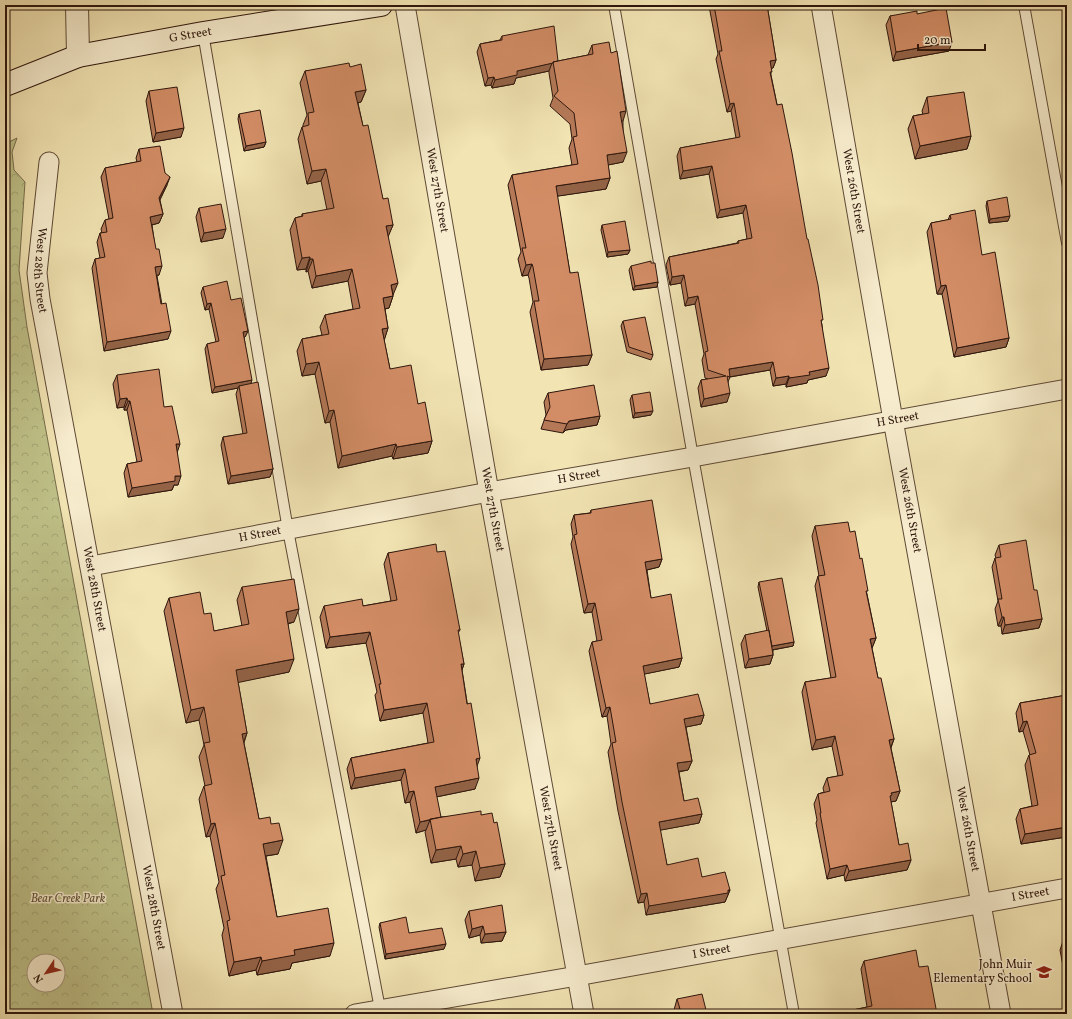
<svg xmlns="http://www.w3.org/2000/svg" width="1072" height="1019" viewBox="0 0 1072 1019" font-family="Vollkorn,serif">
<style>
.park{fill:url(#park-crowns);stroke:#766c4b;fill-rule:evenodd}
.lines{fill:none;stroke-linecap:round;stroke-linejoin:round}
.service-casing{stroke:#5e4a36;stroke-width:12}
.minor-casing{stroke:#5e4a36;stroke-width:21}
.tertiary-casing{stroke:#5e4a36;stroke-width:24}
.secondary-casing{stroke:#2d160d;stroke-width:24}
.service{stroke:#f7edce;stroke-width:10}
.minor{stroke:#f7edce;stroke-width:19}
.tertiary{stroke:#f7edce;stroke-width:22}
.secondary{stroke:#f7edce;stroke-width:22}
.wall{fill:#b57958;stroke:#2d160d}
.shaded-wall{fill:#946347;stroke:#2d160d}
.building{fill:#d38d66;stroke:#2d160d}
.labels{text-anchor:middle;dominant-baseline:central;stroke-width:3;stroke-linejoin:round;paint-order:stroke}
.street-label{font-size:12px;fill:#2d160d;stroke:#f7edce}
.park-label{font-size:12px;font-style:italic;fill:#605238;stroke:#f7edce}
.poi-label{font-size:12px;fill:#2d160d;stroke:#f7edce;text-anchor:end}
</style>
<defs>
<pattern id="park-crowns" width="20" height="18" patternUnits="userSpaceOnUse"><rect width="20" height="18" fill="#bfc289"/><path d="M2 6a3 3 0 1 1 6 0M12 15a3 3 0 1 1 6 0" fill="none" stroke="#a4a675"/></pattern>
</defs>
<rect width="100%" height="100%" fill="#f2e4b3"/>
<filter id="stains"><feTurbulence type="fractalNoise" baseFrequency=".005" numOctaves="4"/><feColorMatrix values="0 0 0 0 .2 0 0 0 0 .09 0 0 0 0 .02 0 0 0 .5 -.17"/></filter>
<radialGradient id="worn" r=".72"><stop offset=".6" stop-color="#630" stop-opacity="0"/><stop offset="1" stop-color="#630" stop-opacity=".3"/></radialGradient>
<path class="park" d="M17 138 12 152 14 170 25 182 19 270 27 327 153 1014H5V144ZM34 961H58V985H34Z"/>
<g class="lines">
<defs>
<path id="service" d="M614 5 693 457 794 1014
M1024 5 1067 243
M203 33 288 530 381 1014"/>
<g id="minor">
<path id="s1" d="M405 5 489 492 584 1014"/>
<path id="s2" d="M821 5 893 420 1001 1014"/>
<path id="s3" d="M49 162 37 273 40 299 173 1014"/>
<path id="s4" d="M91 566 489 492 693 457 1067 389"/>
<path id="s5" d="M355 1014 577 976 1067 888"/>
</g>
<path id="tertiary" d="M77 5 78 56"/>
<g id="secondary">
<path id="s6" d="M5 85 78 56 203 33 381 5"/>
</g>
</defs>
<use href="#service" class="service-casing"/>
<use href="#minor" class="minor-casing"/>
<use href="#tertiary" class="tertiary-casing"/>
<use href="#secondary" class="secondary-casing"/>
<use href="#service" class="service"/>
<use href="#minor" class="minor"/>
<use href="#tertiary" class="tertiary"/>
<use href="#secondary" class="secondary"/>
</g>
<path class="wall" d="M710 5H767L776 60 773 68H771V75L822 325 826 376 808 380 807 383 786 387V384L773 386 770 370 730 377 728 382 727 402 701 407 698 388 701 380 708 379 705 378 702 360 704 354 695 304 685 306 681 283 670 285 666 265 669 257 737 243 738 241 747 239 743 213 717 218 709 174 680 179 677 156 680 148 736 138 731 111 727 112 716 59 718 54 709 6Z
M1065 5H1067V15Z
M917 14 949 51 893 61 886 25 890 16Z
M502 36 558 61 588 55 592 45 623 121V162L608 165 610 178 606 189 557 196 570 273 592 355 588 365 541 370 530 312 533 302 529 278 528 275 522 276 518 259 521 252 508 185 512 175 572 165 569 148 572 139 570 124 550 106 553 98 549 73V71L516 78 514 84 492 88 491 85 485 86 477 52 480 44 500 40Z
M350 67 366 90 361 102 358 103 363 126 383 199 393 225 388 236 393 296 389 308 385 309 388 328 384 340 390 369 418 404 432 441 428 453 393 459 392 456 338 468 330 422 325 423 315 374 302 376 297 351 302 339 322 335 320 327 325 315 353 309 348 281 312 288 308 271 306 272V269L297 270 290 230 295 218 302 216V214L327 210 321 181 307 184 298 139 302 127H303V125L307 115 300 83 305 71Z
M149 91 181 137 153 142 146 101Z
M927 97 971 136 967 149 915 159 908 129 913 116 923 114 922 111Z
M239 114 266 142 264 147 244 151 238 119Z
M139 149 167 185 160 200 163 214 159 223 152 225 159 275 157 276 168 339 104 351 92 268 95 259 100 258 97 242 100 233H102L101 229 105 220 109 219 101 177 105 168 137 162 136 158Z
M987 201 1008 221 989 223 986 206Z
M199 208 223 238 201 242 196 217Z
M950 215 982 255 1009 338 1006 347 954 357 942 294H937L927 232 931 223 948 220Z
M602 225 630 250 628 254 607 257 601 230Z
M631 266 658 282 657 287 633 290 629 270Z
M203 287 231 300 248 331 245 337H244L251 383 273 469 270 477 228 484 221 445 223 437 243 434 236 394 238 388 212 393 205 349 207 344 216 342 209 309 205 310 201 293Z
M623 321 653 355 651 360 627 352 621 326Z
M117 375 164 407 177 451 178 485H174L172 490 128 497 124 473 127 464 137 462 127 410H124V407L117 408 113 384Z
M548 393 600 416 597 425 566 430 563 433 541 429 546 415 544 402Z
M632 395 651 415 633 418 630 400Z
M591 510 662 559 659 567 647 570 651 598 682 658 679 667 644 674 650 704 704 715 701 724 686 727 692 761 688 770 679 772 684 801 702 814 699 823 660 830 667 865 702 877 730 890 725 902 646 915 644 902 638 903 618 811 608 752 611 744 607 716 602 717 589 651 592 642 597 641 592 612 584 613 571 544 573 537 571 524 574 515 590 513Z
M815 526 850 532 867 594 876 638 872 648 878 678 894 739 891 748 900 791 896 801 891 802 899 845 911 860 907 870 845 881 844 875 827 879 816 823 817 820 814 804 818 794 824 792 823 788 827 778 838 776 832 746 812 750 802 692 805 682 831 678 815 586 818 576H819L812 536Z
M999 545 1034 590 1042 619 1039 628 1002 634 1001 626H998L995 609 998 601 992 567 995 558H996L995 555Z
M437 552 460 630 458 633 464 664 462 670 477 765 475 789 436 797 440 817 481 815 494 823 505 864 500 877 475 881 472 865 458 867 456 859 431 863 425 832 426 830 416 833 410 802 405 803 401 780 351 789 347 769 351 758 428 743 423 713 380 721 375 695 377 692 366 643 326 648 320 617 324 606H363L391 601 384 564 388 553Z
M759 582 794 642 793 646 773 650V655L770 664 745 668 741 644 745 635 767 631 758 587Z
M242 587 294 622 288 624 289 672 238 682 247 733 244 743 259 819 271 824 278 854 266 856 277 917 330 956 292 963 290 969 257 975 256 970 229 976 222 935 224 928 216 889 219 882 210 836 206 837 199 799 204 786H205L199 757 204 745 199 720 186 723 164 611 169 598 204 614 214 631 242 626 237 600Z
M1067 695V840L1066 837 1021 844 1016 819 1020 809 1032 806 1025 765 1029 755H1030L1023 731 1019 732 1016 713 1020 703Z
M469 911 506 932 502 941 481 943 480 935 469 938 465 920Z
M380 923 409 933 444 949 385 959 379 927Z
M1065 935H1067V988L1060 950Z
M864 961 919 967 937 1014H839V1013L867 1007 861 969Z
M677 999 707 1014H667L668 1011 674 1010Z"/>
<path class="shaded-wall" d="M952 42 949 51 893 61 896 52Z
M776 60 773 68 767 69 770 61Z
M552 63 549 71 516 78 514 84 492 88 495 80 517 71Z
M494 77 491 85 485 86 488 78Z
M366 90 361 102 351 104 355 92Z
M734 103 731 111 727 112 730 104Z
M626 111 623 121 617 122 620 112Z
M184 128 181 137 153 142 156 133Z
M971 136 967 149 915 159 920 146Z
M266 142 264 147 244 151 246 146Z
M627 152 623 162 603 166 607 155Z
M712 166 709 174 680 179 683 171Z
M326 169 321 181 307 184 312 171Z
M170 177 167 185 156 207 159 198Z
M610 178 606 189 552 197 556 186Z
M746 205 743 213 717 218 720 210Z
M163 214 159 223 147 226 150 217Z
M1010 216 1008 221 989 223 990 219Z
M393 225 388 237 386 226Z
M226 229 223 238 201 242 204 233Z
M630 250 628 254 607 257 608 252Z
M310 257 306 269 297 270 302 258Z
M310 259H313L308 271 306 272Z
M532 264 528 275 522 276 526 265Z
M162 266 159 275 152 276 155 267Z
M352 269 348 281 312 288 316 276Z
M684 275 681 283 670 285 672 277Z
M658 282 657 287 633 290 635 286Z
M398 283 393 295 391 285Z
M946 285 942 294H937L941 286Z
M393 296 389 308 379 310 383 298Z
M698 296 695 304 685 306 688 298Z
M211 303 209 309 205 310 207 304Z
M388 328 384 341 382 329Z
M171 331 168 339 104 351 107 342Z
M248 331 245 337 241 338 243 332Z
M1009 338 1006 347 954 357 957 348Z
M592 355 588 365 541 370 544 359Z
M319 362 315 374 302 376 306 364Z
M773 362 770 370 729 377V369Z
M829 368 826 376 808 380 807 383 786 387 789 378 809 372Z
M789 376 786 384 773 386 776 378Z
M252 380 250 386H239L238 388 212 393 215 387Z
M730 393 727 402 701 407 704 399Z
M127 398 124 407 117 408 120 399Z
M128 401H130L127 410H124Z
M334 410 330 422 325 423 329 411Z
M653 411 651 415 633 418 635 413Z
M600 416 597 425 566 430 563 433 567 424 569 421Z
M432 441 428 453 393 459 397 447Z
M176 444H180L177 453Z
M396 444 392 456 338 468 342 456Z
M273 469 270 477 228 484 231 476Z
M175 476H181L178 485H174L172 490 128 497 132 488Z
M662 559 659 567 642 571 645 562Z
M595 603 592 612 584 613 588 604Z
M299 609 294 622 281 625 286 612Z
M1002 617H1004L1001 626H998Z
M1042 619 1039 628 1002 634 1005 625Z
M370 632 366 643 326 648 330 637Z
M876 638 872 648 870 639Z
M794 642 793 646 771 650 772 646Z
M773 655 770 664 745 668 749 659Z
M682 658 679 667 640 675 643 666Z
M294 659 289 672 231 684 236 670Z
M461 664H464L460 675Z
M427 703 423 713 380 721 384 710Z
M204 707 199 720 186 723 191 710Z
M610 707 607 716 602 717 606 708Z
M704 715 701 724 681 728 684 719Z
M1027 721 1023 731 1019 732 1023 722Z
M247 733 242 746V734Z
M835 736 832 746 812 750 816 740Z
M894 739 890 749 889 740Z
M480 758 476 769V759Z
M692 761 688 770 674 772 677 763Z
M405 769 401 780 351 789 355 778Z
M479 778 475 789 431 798 435 787Z
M414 791 410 802 405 803 409 792Z
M900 791 896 801 889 802 888 805 891 793Z
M702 814 699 823 656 831 659 822Z
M430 820 426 830 416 833 420 822Z
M215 823 210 836 206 837 211 824Z
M1067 827V835L1066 837 1021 844 1025 834Z
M283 840 278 854 259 857 263 844Z
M461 846 456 859 431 863 436 850Z
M476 851 472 865 458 867 463 854Z
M911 860 907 870 845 881 849 871Z
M505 864 500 877 475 881 480 868Z
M847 865 844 875 827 879 830 869Z
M730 890 725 902 646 915 649 906Z
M647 893 644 902 638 903 641 894Z
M483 926 480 935 469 938 472 929Z
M506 932 502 941 481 943 485 934Z
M334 943 330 956 292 963 290 969 257 975 262 961 294 950Z
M446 944 444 949 385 959 386 954Z
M261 957 256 970 229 976 234 962Z"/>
<path class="building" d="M714 5H767L776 60 770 61 772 72H770L777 105 782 104 792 153 807 239H808L818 285 823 320H821L829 368 809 372 810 375 789 378V376L776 378 773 362 729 369 730 377 727 376 730 393 704 399 701 380 726 376 708 370 705 352 708 351 698 296 688 298 684 275 672 277 669 257 739 243 738 241 752 238 746 205 720 210 712 166 683 171 680 148 740 137 734 103 730 104 719 51H722Z
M946 8 952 42 896 52 890 16 917 11V14Z
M554 26 558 61 553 62V63L517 71V75L495 80 494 77 488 78 480 44 502 40V36Z
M609 42 611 53 617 51 626 111 620 112 627 152 607 155 610 178 556 186 570 273 578 272 592 355 544 359 534 301H539L533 267 532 264 526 265 522 248H526L512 175 578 164 573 137 577 136 574 113 554 96 558 91 553 62 593 54 592 45Z
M349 63 350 67 361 64 366 90 355 92 363 126 368 125 383 199 388 198 393 225 386 226 398 283 391 285 393 296 383 298 388 328 382 329 390 369 411 365 418 404 425 402 432 441 397 447 396 444 342 456 334 410 329 411 319 362 306 364 302 339 329 334 325 315 360 308 352 269 316 276 313 259H310V257L302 258 295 218 303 216 302 214 334 208 326 169 312 171 302 127 309 125 308 113 314 112 305 71Z
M177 87 184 128 156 133 149 91Z
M964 92 971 136 920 146 913 116 929 113 927 97Z
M260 110 266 142 246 146 239 114Z
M160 146 165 173 170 177 159 198 163 214 150 217 156 249H159L162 266 155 267 161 304 166 303 171 331 107 342 95 259 105 257 100 233 107 232 105 220 113 218 105 168 141 161 139 149Z
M1007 197 1010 216 990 219 987 201Z
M221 204 226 229 204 233 199 208Z
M975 210 982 255 995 252 1009 338 957 348 946 285 941 286 931 223 951 219 950 215Z
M625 221 630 250 608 252 602 225Z
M651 261V263H655L658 282 635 286 631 266Z
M227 281 231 300 241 298 248 331 243 332 252 380 215 387 207 344 219 341 211 303 207 304 203 287Z
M645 317 653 355 629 347 623 321Z
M159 369 164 407 172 406 180 444H176L181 476H175V481L132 488 127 464 142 461 130 401H128L127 398 120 399 117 375Z
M258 382 273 469 231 476 223 437 247 433 239 386Z
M594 385 600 416 569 421 567 424 544 420 550 407 548 393Z
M650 392 653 411 635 413 632 395Z
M652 500 662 559 645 562 651 598 671 594 682 658 643 666 650 704 698 694 704 715 684 719 692 761 677 763 684 801 698 798 702 814 659 822 667 865 698 858 702 877 725 872 730 890H728V893L649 906 647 893 641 894 622 802 612 743 616 742 610 707 606 708 592 642 602 640 595 603 588 604 574 535 577 534 574 515 591 513V510Z
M848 522 850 532 855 531 860 559 862 558 868 591H866L876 638 870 639 878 678H881L894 739 889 740 900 791 891 793 892 795 890 796 899 845 908 843 911 860 849 871 847 865 830 869 820 813H821L818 794 830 791 827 778 843 775 835 736 816 740 805 682 836 677 818 576 825 575 815 526Z
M1026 540 1034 590H1037L1042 619 1005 625 1004 617H1002L998 599H1002L995 558 1001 557 999 545Z
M436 544 437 552 445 551 460 630H458L464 664H461L467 704 471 703 480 758 476 759 479 778 435 787 441 817 420 822 414 791 409 792 405 769 355 778 351 758 434 742 427 703 384 710 379 684H381L370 632 330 637 324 606 362 599 363 606 397 600 388 553Z
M782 578 794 642 772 646 759 582Z
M294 579 299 609 286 612 294 659 236 670 247 733 242 734 259 819 270 817 271 824 279 823 283 840 263 844 277 917 328 908 334 943 294 950 295 955 262 961 261 957 234 962 227 921 230 920 221 876 225 875 215 823 211 824 204 786 212 784 204 743 210 742 204 707 191 710 169 598 200 592 204 614 211 613 214 631 249 624 242 587Z
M769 630 773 655 749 659 745 635Z
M1067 695V827L1025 834 1020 809 1038 805 1029 755 1036 753 1027 721 1023 722 1020 703Z
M481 811V815L492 813 494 823 497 822 505 864 480 868 476 851 463 854 461 846 436 850 430 819Z
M502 905 506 932 485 934 483 926 472 929 469 911Z
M406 917 409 933 442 928 446 944 386 954 380 923Z
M1065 935H1067V943Z
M916 950 919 967 928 966 937 1014H840L839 1013 872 1006 864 961Z
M702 994 707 1014H668V1011L680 1009 677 999Z"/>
<defs>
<symbol id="school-bare" viewBox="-9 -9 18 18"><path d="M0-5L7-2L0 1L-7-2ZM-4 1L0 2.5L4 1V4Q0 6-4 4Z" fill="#8f2418" stroke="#f7edce" stroke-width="2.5" paint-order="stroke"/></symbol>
</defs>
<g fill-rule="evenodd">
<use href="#school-bare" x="1033" y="961" width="22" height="22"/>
</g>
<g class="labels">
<g class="street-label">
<text stroke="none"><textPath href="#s6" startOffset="193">G Street</textPath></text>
<text stroke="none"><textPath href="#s1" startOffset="188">West 27th Street</textPath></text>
<text stroke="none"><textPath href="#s2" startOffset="189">West 26th Street</textPath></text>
<text stroke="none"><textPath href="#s3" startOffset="109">West 28th Street</textPath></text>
<text stroke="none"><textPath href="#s4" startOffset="820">H Street</textPath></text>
<text stroke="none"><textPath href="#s4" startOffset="496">H Street</textPath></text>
<text stroke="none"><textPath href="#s1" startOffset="512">West 27th Street</textPath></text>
<text stroke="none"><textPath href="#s2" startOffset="513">West 26th Street</textPath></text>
<text stroke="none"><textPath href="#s4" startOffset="172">H Street</textPath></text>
<text stroke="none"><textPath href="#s3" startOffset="433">West 28th Street</textPath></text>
<text stroke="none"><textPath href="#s1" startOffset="836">West 27th Street</textPath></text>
<text stroke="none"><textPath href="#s2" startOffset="837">West 26th Street</textPath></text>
<text stroke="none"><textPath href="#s5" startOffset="686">I Street</textPath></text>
<text stroke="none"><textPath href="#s3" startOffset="757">West 28th Street</textPath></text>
<text stroke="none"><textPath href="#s5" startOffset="362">I Street</textPath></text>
</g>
<g class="park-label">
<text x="68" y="899">Bear Creek Park</text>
</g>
<g class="poi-label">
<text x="1032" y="965">John Muir<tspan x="1032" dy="14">Elementary School</tspan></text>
</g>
</g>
<rect width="1072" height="1019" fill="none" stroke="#f2e4b3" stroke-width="20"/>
<rect x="6" y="6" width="1060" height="1007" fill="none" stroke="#2d160d" stroke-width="2"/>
<rect x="10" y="10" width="1052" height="999" fill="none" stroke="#2d160d"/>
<g transform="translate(46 973) rotate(235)"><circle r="19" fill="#f7edce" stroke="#a69781"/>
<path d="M0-3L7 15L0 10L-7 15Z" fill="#8f2418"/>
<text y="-6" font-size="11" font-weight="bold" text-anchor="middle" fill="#2d160d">N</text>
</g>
<path d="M918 44v6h67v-6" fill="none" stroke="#2d160d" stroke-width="2"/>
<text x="924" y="44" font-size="12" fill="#2d160d" stroke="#f7edce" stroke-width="3" paint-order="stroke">20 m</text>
<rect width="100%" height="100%" filter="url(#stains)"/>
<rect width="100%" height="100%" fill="url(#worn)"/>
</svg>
